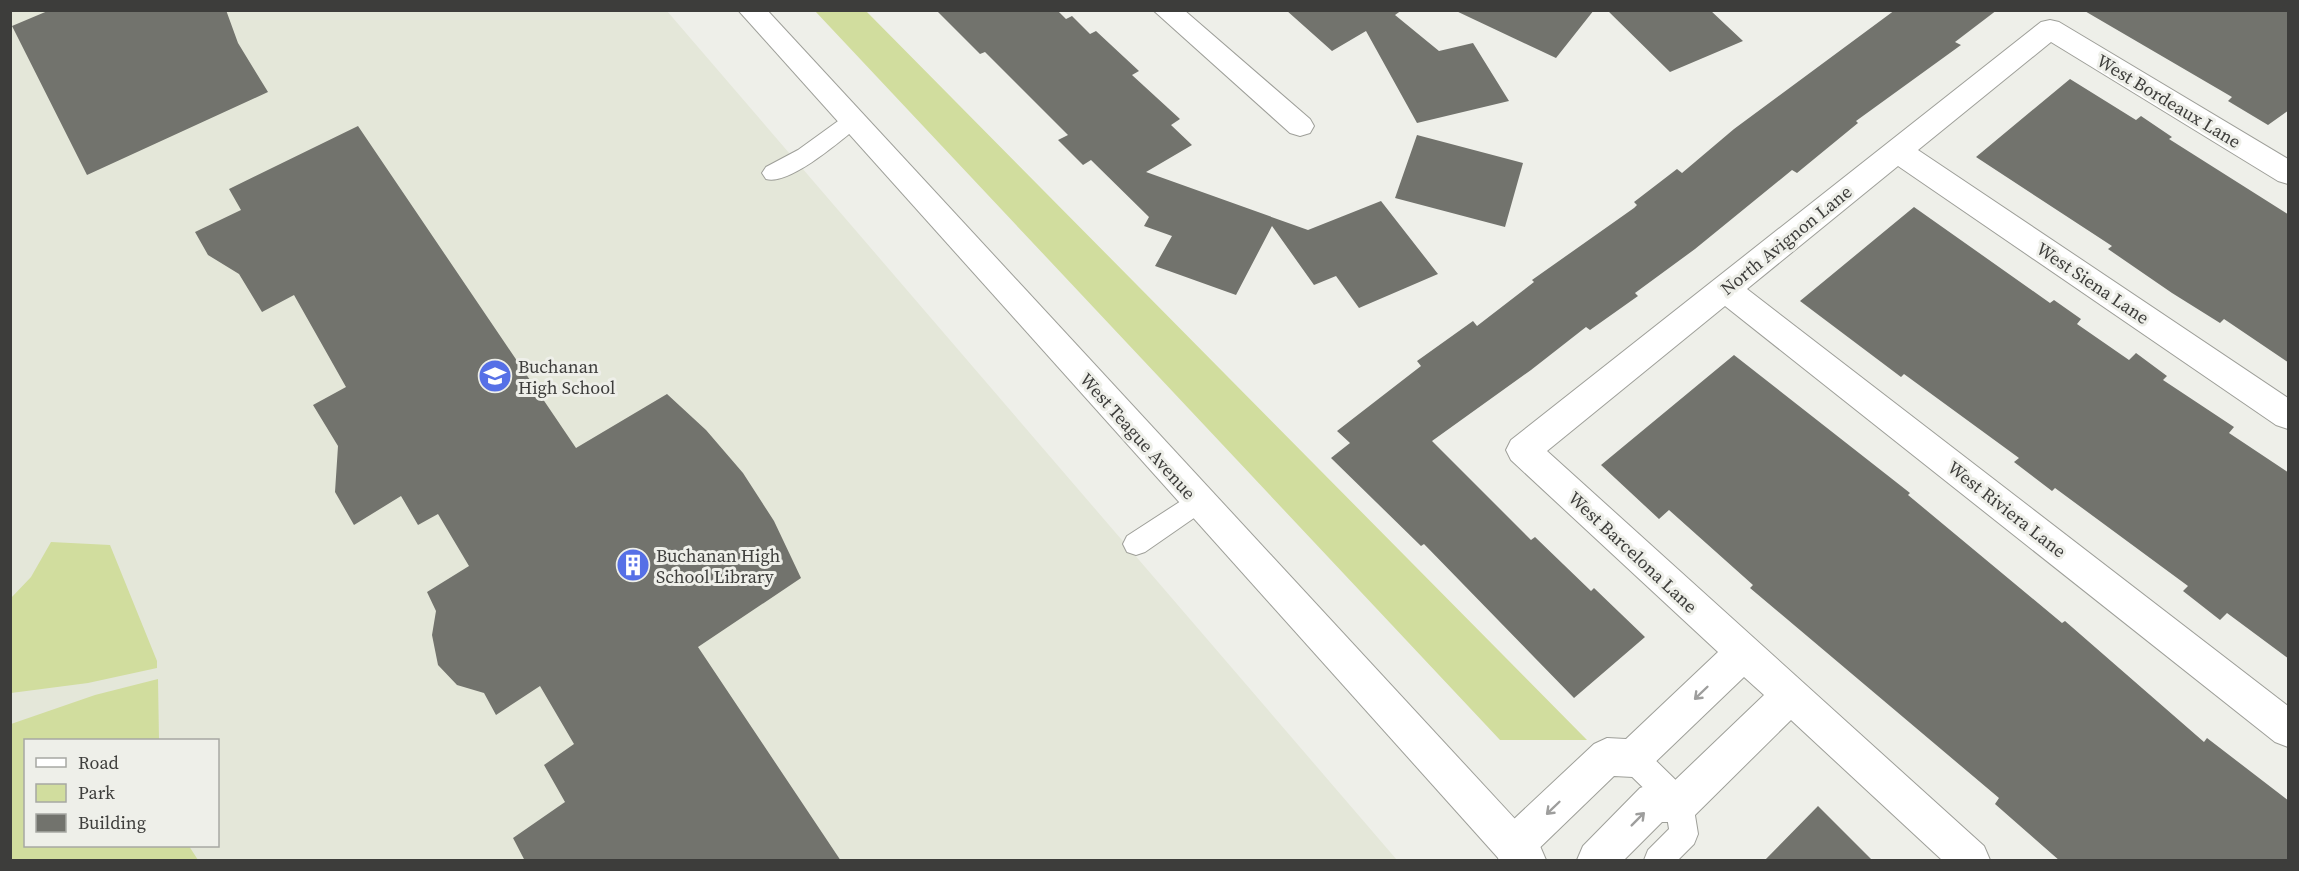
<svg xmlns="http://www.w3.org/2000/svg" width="2299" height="871" viewBox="0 0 2299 871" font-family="'Source Serif 4',serif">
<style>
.built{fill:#e4e7d9;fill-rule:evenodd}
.green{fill:#d1dd9e}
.building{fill:#72736d}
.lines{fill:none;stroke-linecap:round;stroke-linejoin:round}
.service-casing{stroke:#9e9f99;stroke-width:2}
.minor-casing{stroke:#9e9f99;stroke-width:2}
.tertiary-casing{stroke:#9e9f99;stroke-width:2}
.service{fill:#fff;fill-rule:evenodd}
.minor{fill:#fff;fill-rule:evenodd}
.tertiary{fill:#fff;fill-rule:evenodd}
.oneway{stroke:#9e9e9d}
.labels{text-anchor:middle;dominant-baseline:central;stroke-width:6;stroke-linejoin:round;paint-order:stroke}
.street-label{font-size:18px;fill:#3d3d3b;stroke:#eeefe9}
.poi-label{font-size:18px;fill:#3d3d3b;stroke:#eeefe9;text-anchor:start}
</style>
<rect width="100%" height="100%" fill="#eeefe9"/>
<path class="built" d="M10 11H667L1397 860H11ZM26 740H218V846H26Z"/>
<path class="green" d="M815 11H866L1587 740H1500Z
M51 542 110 545 157 661V668L88 683 11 693V598L31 577Z
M158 679 159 740H26V846H189L198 860H11V724L95 695Z"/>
<path class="building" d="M50 10H226L238 43 268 92 87 175 12 26Z
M936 10H1057L1066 19 1072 16 1090 34 1096 31 1139 71 1132 75 1180 119 1171 125 1192 145 1146 172 1308 230 1381 201 1438 274 1359 308 1336 276 1314 285 1272 226 1236 295 1155 266 1172 236 1144 226 1149 217 1091 160 1083 165 1058 140 1068 135 985 52 980 54Z
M1286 10H1402L1395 15 1439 51 1473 43 1509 101 1417 123 1366 31 1332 51Z
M1454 10H1594L1556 58Z
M1607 10H1710L1743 41 1670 72Z
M1895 10H1997L1955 42 1961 45 1856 121 1858 123 1797 173 1792 170 1695 249 1635 293 1638 296 1590 330 1586 327 1531 370 1432 441 1531 540 1535 537 1591 591 1594 588 1645 637 1574 698 1424 544 1421 546 1331 458 1350 443 1337 431 1421 366 1417 361 1473 321 1477 326 1534 282 1532 280 1634 208 1637 205 1634 202 1677 169 1682 173 1734 129Z
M2083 10H2289V110L2268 125 2228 101 2232 97Z
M2070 79 2136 120 2141 116 2172 137 2169 139 2289 215V363L2224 319 2220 323 2172 293 2108 249 2112 246 1976 157Z
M358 126 576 448 667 394 706 430 743 473 774 521 801 578 698 647 841 861H525L513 838 565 802 544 765 574 744 540 686 496 715 484 693 457 685 438 665 432 635 436 611 427 592 469 566 438 514 418 525 401 496 354 525 335 492 338 446 313 405 346 387 294 295 262 312 239 274 208 255 195 232 241 210 229 189Z
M1417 135 1523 163 1505 227 1395 198Z
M1914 207 2050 303 2054 300 2081 319 2077 324 2129 360 2136 353 2167 376 2163 380 2234 427 2229 433 2289 473V659L2227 613 2220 620 2183 591 2188 586 2055 488 2052 491 2014 462 2019 458 1904 374 1901 377 1800 301Z
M1734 355 1910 493 1908 495 2062 623 2065 621 2204 742 2207 738 2289 801V861H2060L1995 804 1999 798 1750 588 1753 585 1669 510 1659 519 1601 465Z
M1818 806 1873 861H1764Z"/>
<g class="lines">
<defs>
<path id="service" d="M852 113 859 116 862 121 859 126C840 141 789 186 766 179L762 173 766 167 798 150 845 116Z
M1198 490 1207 493 1210 501 1207 509 1145 552 1136 555 1127 552 1123 544 1127 536Z
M1633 744 1643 748 1689 793 1693 803 1698 834 1694 844 1678 860H1644L1648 850 1669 829 1666 810 1623 768 1619 758 1623 748Z"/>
<path id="minor" d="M1153 10H1184L1310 119 1314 126 1310 133 1300 136 1290 133Z
M2050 20 2059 22 2288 159V184L2278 181 2051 42 1918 150 2288 398V429L2276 425 1898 166 1747 289 2288 706V747L2275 742 1725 306 1547 451 1984 846 1990 860H1942L1791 720 1693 817 1679 822H1662L1624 860H1577L1583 846 1640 788 1654 783H1672L1764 695 1744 677 1646 771 1633 777 1614 776 1527 860H1499L1493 847 1499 833 1594 744 1607 738 1626 739 1718 652 1511 460 1506 450 1511 440 2041 22Z"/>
<path id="tertiary" d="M738 10H767L1540 846 1546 860H1500Z"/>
</defs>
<use href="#service" class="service-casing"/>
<use href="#minor" class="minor-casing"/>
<use href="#tertiary" class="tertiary-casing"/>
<use href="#service" class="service"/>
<use href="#minor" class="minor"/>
<use href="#tertiary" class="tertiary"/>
</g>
<defs><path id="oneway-shaft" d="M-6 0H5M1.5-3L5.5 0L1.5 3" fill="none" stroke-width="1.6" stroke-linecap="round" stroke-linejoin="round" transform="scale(1.5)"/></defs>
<g class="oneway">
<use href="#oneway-shaft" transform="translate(1701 693) rotate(136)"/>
<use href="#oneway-shaft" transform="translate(1553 808) rotate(136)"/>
<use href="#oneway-shaft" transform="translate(1638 819) rotate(-45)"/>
</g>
<defs>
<symbol id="school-disc" viewBox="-11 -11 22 22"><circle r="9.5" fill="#5670e6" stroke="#eeefe9"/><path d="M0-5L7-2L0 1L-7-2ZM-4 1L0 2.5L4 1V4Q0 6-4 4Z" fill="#fff"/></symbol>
<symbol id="building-disc" viewBox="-11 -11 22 22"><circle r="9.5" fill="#5670e6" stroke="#eeefe9"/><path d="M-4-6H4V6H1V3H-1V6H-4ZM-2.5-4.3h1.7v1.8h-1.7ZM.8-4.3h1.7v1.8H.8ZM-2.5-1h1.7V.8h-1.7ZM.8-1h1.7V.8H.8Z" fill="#fff"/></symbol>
</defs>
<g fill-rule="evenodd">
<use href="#school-disc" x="476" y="357" width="38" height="38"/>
<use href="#building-disc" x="614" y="546" width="38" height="38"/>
</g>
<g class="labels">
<g class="street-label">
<text transform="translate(2169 101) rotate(31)">West Bordeaux Lane</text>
<text transform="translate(1786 240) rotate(-39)">North Avignon Lane</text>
<text transform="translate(2093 283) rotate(34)">West Siena Lane</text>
<text transform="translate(1138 436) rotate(48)">West Teague Avenue</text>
<text transform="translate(2007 509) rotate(38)">West Riviera Lane</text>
<text transform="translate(1633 552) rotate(43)">West Barcelona Lane</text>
</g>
<g class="poi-label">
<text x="518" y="366">Buchanan<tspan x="518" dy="21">High School</tspan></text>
<text x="656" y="555">Buchanan High<tspan x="656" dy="21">School Library</tspan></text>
</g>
</g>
<rect width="2299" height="871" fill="none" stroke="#3d3d3b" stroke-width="24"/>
<rect x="24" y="739" width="195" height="108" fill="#eeefe9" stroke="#a7a8a3" stroke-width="1.5"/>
<rect x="36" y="758" width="30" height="9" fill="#ffffff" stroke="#a7a8a3" stroke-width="1.5"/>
<text x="78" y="769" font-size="18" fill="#3d3d3b">Road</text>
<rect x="36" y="784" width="30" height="18" fill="#d1dd9e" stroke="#a7a8a3" stroke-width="1.5"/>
<text x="78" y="799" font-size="18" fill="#3d3d3b">Park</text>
<rect x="36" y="814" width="30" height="18" fill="#72736d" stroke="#a7a8a3" stroke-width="1.5"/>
<text x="78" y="829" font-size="18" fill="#3d3d3b">Building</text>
</svg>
